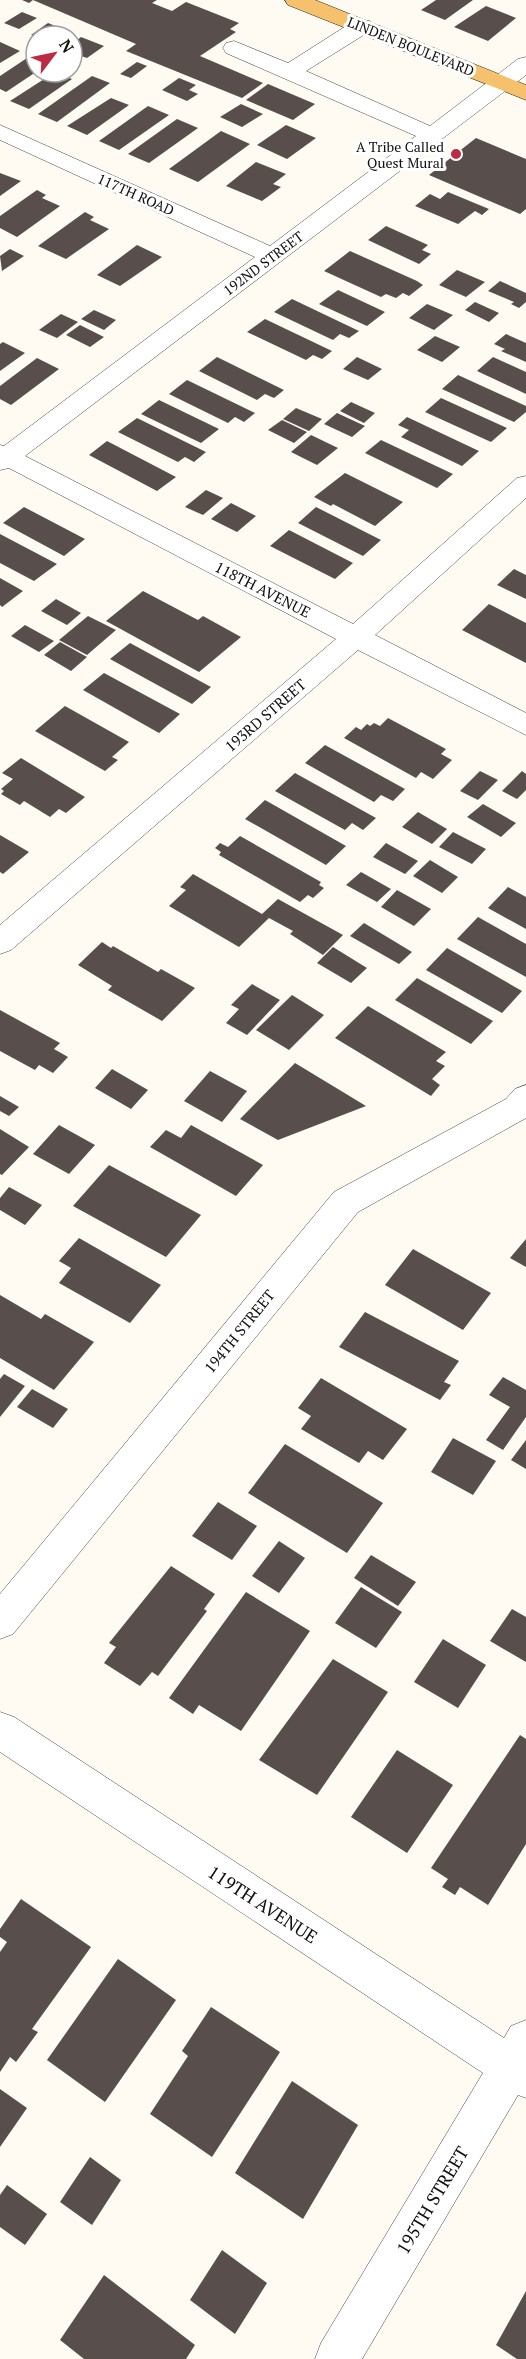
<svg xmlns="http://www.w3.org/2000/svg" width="526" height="2359" viewBox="0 0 526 2359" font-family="'PT Serif',serif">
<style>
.building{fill:#584f4c}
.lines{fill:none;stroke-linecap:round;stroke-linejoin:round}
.minor-casing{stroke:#424242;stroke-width:1}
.major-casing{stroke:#202020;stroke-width:1}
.minor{fill:#fff;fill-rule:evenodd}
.major{fill:#f5c16c;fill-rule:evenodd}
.poi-dot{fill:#bd2a44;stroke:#fff;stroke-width:2}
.labels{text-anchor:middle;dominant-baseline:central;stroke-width:6;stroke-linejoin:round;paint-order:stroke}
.far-street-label{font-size:14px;fill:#0f0f0f;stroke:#fff}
.far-poi-label{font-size:14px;fill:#0f0f0f;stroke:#fff;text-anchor:end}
.street-label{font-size:15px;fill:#0f0f0f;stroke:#fff}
.near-street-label{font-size:18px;fill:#0f0f0f;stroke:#fff}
</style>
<rect width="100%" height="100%" fill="#fffbf2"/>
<path class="building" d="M22 0H157L152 3 172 11 186 2 239 23 230 29 236 32 200 56 263 83 242 98 126 51 136 44 33 0 29 3Z
M436 0H473L445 20 421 10Z
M486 6 516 18 488 41 454 27Z
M22 12 37 18 19 29 4 23Z
M48 23 63 29 53 36 31 35Z
M81 37 104 46 87 58 72 53V44Z
M0 42 20 51 0 63Z
M36 52V72L6 92 0 89V76Z
M137 62 147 66 131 78 120 74Z
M55 72 72 79 29 109 10 101Z
M92 76 110 83 57 122 38 114Z
M179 78 196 85 189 90 198 94 187 101 162 90Z
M268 84 315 104 293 120 246 100Z
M111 98 129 105 87 135 67 126Z
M241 104 263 114 242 127 220 117Z
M148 106 169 115 119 150 99 141Z
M177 119 198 128 149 163 128 154Z
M286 125 316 138 287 159 257 145Z
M221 131 250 144 198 182 169 169Z
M476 138 526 159V209L520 214 429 175Z
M256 162 286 174 273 184 281 187 262 201 226 186Z
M0 173 21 181 0 196Z
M37 190 46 195 42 198 60 206 17 237 0 228V216Z
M448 192 489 209 482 215 475 211 458 224 415 206 430 194 440 199Z
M85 212 94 217 90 220 109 229 66 259 38 246Z
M386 226 428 245 422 250 431 254 419 264 368 240Z
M137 245 162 257 120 286 97 275Z
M10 249 24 256 2 271 0 256Z
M350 251 417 281 423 285 409 296 403 293 396 298 386 294 381 297 324 271Z
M457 270 485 282 466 297 439 285Z
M500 281 526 293V302L519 308 511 304 514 302 488 291Z
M338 290 385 312 367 326 319 304Z
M292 299 359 331 349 338 340 334 333 340 274 312Z
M475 302 499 313 489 322 465 310Z
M427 304 453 315 434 330 409 318Z
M94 310 116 320 104 330 81 319Z
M61 314 78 322 57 338 39 330Z
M265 319 332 351 322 359 313 355 306 360 247 332Z
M80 325 104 337 90 347 66 335Z
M506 334 526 343V362L501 351 505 349 494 344Z
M435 336 460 347 442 362 417 350Z
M3 342 25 353 0 371V344Z
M217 357 284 390 274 398 265 394 257 400 199 371Z
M357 357 382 369 368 380 343 369Z
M493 357 526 372V394L477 371Z
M37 358 59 369 11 405 0 399V386Z
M458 375 526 406V412L514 422 442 389Z
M187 380 255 413 244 422 235 417 228 423 169 394Z
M441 398 507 428 491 442 425 412Z
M159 400 219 429 201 443 141 414Z
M351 402 375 413 364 423 340 411Z
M296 408 322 419 309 431 283 419Z
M337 413 365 426 352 437 324 424Z
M407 417 479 451 462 466 401 437 409 430 398 425Z
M137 418 206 452 194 462 185 457 178 462 118 432Z
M282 420 307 432 294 443 268 430Z
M311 435 338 448 317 465 291 452Z
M381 440 453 474 437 488 365 453Z
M107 441 176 477 157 491 89 455Z
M345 473 403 502 375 526 333 504 331 506 314 497Z
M206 490 223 498 203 515 185 507Z
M231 503 256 516 237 532 211 519Z
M24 507 85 539 64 556 3 523Z
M316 507 381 540 363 556 298 523Z
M289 530 353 563 335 579 270 546Z
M0 534 57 564 34 581 0 563Z
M514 569 526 575V599L497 585Z
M0 578 23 591 2 607 0 605Z
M143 591 198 620 203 616 241 637 199 672 106 621Z
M56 599 81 613 67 625 41 611Z
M489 604 526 623V663L462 630Z
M88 616 116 630 87 655 59 640Z
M25 625 54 641 39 652 11 636Z
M60 642 87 657 71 671 44 655Z
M130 643 211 687 192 704 110 659Z
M104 673 180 714 159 733 83 690Z
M65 706 129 742 112 757 118 760 105 771 35 731Z
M388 718 446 749 441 754 452 760 433 779 421 772 416 778 344 738 356 727 361 730 367 724 370 726 374 723 380 726Z
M325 745 405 789 393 801 381 795 374 802 305 763Z
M21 758 85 797 66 813 59 809 50 817 24 801 20 805 1 794 4 791 1 789 13 779 2 773Z
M480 771 498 780 478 800 460 791Z
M522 771 526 774V790L517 799 502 791Z
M295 773 376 818 363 830 352 823 345 830 275 791Z
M265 800 346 846 326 865 245 819Z
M483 804 516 823 501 837 467 817Z
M418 812 447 829 432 844 402 827Z
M453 832 486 849 472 864 439 847Z
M0 835 29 852 3 874 0 872Z
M240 836 321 882 319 885 324 888 313 898 308 895 300 902 219 855 221 852 215 848 220 843 228 847Z
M386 843 418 861 405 874 373 857Z
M430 860 458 877 442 893 413 876Z
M361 872 391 889 377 902 346 885Z
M193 874 262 914 278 899 343 935 323 955 290 934 293 931 269 918 239 947 169 906 186 890 180 887Z
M508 887 526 897V929L488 908Z
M397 890 431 909 414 926 381 907Z
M478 917 526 944V977L457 939Z
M364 923 412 952 399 964 350 936Z
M102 942 111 948 113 946 158 972 161 969 195 988 162 1021 108 990 112 986 78 965Z
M333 947 367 968 351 983 317 963Z
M447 948 522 991 502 1013 426 970Z
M417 978 493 1021 471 1044 395 1000Z
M252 984 280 1000 247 1035 226 1023 239 1009 231 1005Z
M292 995 324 1015 289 1050 256 1030Z
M368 1006 446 1052 436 1061 445 1066 432 1079 440 1085 431 1096 335 1038Z
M0 1010 60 1043 54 1049 68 1057 53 1073 39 1065 35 1070 0 1051Z
M295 1063 366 1106 278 1140 240 1119Z
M112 1069 148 1090 131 1109 95 1088Z
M210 1071 247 1091 222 1122 184 1101Z
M0 1096 19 1107 9 1116 0 1111Z
M59 1125 95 1145 69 1174 33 1154Z
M191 1125 263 1165 236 1196 150 1147 166 1130 181 1138Z
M0 1129 29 1147 2 1175 0 1174Z
M109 1165 201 1215 166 1257 73 1206Z
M9 1187 42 1205 25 1225 0 1210V1198Z
M79 1238 161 1285 130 1323 59 1283 71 1268 59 1261Z
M526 1239V1267L510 1258Z
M413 1249 491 1293 463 1330 385 1285Z
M0 1295 41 1319 45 1314 94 1342 54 1390 0 1358Z
M365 1312 459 1361 444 1382 451 1385 440 1400 339 1347Z
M4 1374 25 1386 0 1417V1379Z
M503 1377 526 1390V1417L503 1450 486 1440 510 1407 489 1395Z
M321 1378 407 1429 383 1460 368 1451 359 1463 301 1429 311 1416 298 1408Z
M32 1389 68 1409 53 1428 17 1407Z
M453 1438 496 1461 473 1495 431 1472Z
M526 1440V1469L511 1460Z
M285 1444 383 1503 347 1553 248 1493Z
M218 1502 257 1526 232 1560 192 1536Z
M279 1541 305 1558 279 1593 252 1576Z
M371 1555 416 1582 398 1606 354 1578Z
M171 1566 215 1594 204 1609 207 1611 158 1676 152 1672 140 1686 104 1663 116 1647 109 1643Z
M361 1587 402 1612 376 1648 335 1623Z
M246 1592 310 1631 241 1731 199 1705 193 1714 169 1698Z
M512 1609 526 1617V1662L490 1641Z
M443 1639 486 1665 458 1708 414 1682Z
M333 1659 388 1692 317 1795 259 1760Z
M520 1735 526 1739V1844L488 1905 460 1887 455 1895 442 1887 448 1879 431 1868Z
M397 1750 453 1785 407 1853 351 1817Z
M21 1899 91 1947 32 2029 38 2032 16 2062 10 2057 0 2072V1952L7 1942 0 1937V1929Z
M118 1959 176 2000 105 2102 47 2060Z
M211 2007 280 2052 212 2157 150 2114 188 2056 182 2051Z
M292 2081 358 2125 303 2219 235 2173Z
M0 2089 27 2108 0 2147Z
M90 2157 121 2180 92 2225 60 2202Z
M7 2185 47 2214 25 2245 0 2227V2195Z
M222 2250 267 2283 235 2334 190 2300Z
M104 2275 195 2345 186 2359H84L60 2340Z
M526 2291V2359H517L496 2345Z"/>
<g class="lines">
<defs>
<path id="minor" d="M362 20 370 21 373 26 370 31 306 71 430 126 518 59 526 57V75L25 456 353 624 517 478 526 476V498L375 635 526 713V735L358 650 11 950 0 954V925L336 639 9 468 0 470V445L4 446 255 257 0 140V125L270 246 416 136 226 53 223 48 226 43 234 41 288 63 354 21Z
M526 1085V1118L358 1212 13 1634 0 1639V1594L334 1192 506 1099 515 1089Z
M0 1712 14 1717 504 2038 511 2026 526 2020V2098L518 2095 362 2359H315L321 2343 483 2073 0 1752Z"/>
<path id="major" d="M285 0H315L526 85V100L288 5Z"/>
</defs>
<use href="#minor" class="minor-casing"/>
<use href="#major" class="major-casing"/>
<use href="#minor" class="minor"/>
<use href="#major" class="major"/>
</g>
<circle class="poi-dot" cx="456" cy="154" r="6"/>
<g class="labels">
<g class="far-street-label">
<text transform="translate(411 46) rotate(22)">LINDEN BOULEVARD</text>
<text transform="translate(136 194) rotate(24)">117TH ROAD</text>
<text transform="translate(263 263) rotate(-37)">192ND STREET</text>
</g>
<g class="far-poi-label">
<text x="444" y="146">A Tribe Called<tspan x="444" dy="16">Quest Mural</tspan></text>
</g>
<g class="street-label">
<text transform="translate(263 589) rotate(27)">118TH AVENUE</text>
<text transform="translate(265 715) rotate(-41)">193RD STREET</text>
<text transform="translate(239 1331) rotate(-51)">194TH STREET</text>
</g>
<g class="near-street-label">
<text transform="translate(263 1904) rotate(33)">119TH AVENUE</text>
<text transform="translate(432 2200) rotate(-59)">195TH STREET</text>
</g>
</g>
<g transform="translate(54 54) rotate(58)"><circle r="28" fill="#ffffff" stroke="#9f9f9f" stroke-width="1.5"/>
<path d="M0-4.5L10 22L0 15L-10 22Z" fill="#bd2a44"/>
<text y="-9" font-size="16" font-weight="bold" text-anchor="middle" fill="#0f0f0f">N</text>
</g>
</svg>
